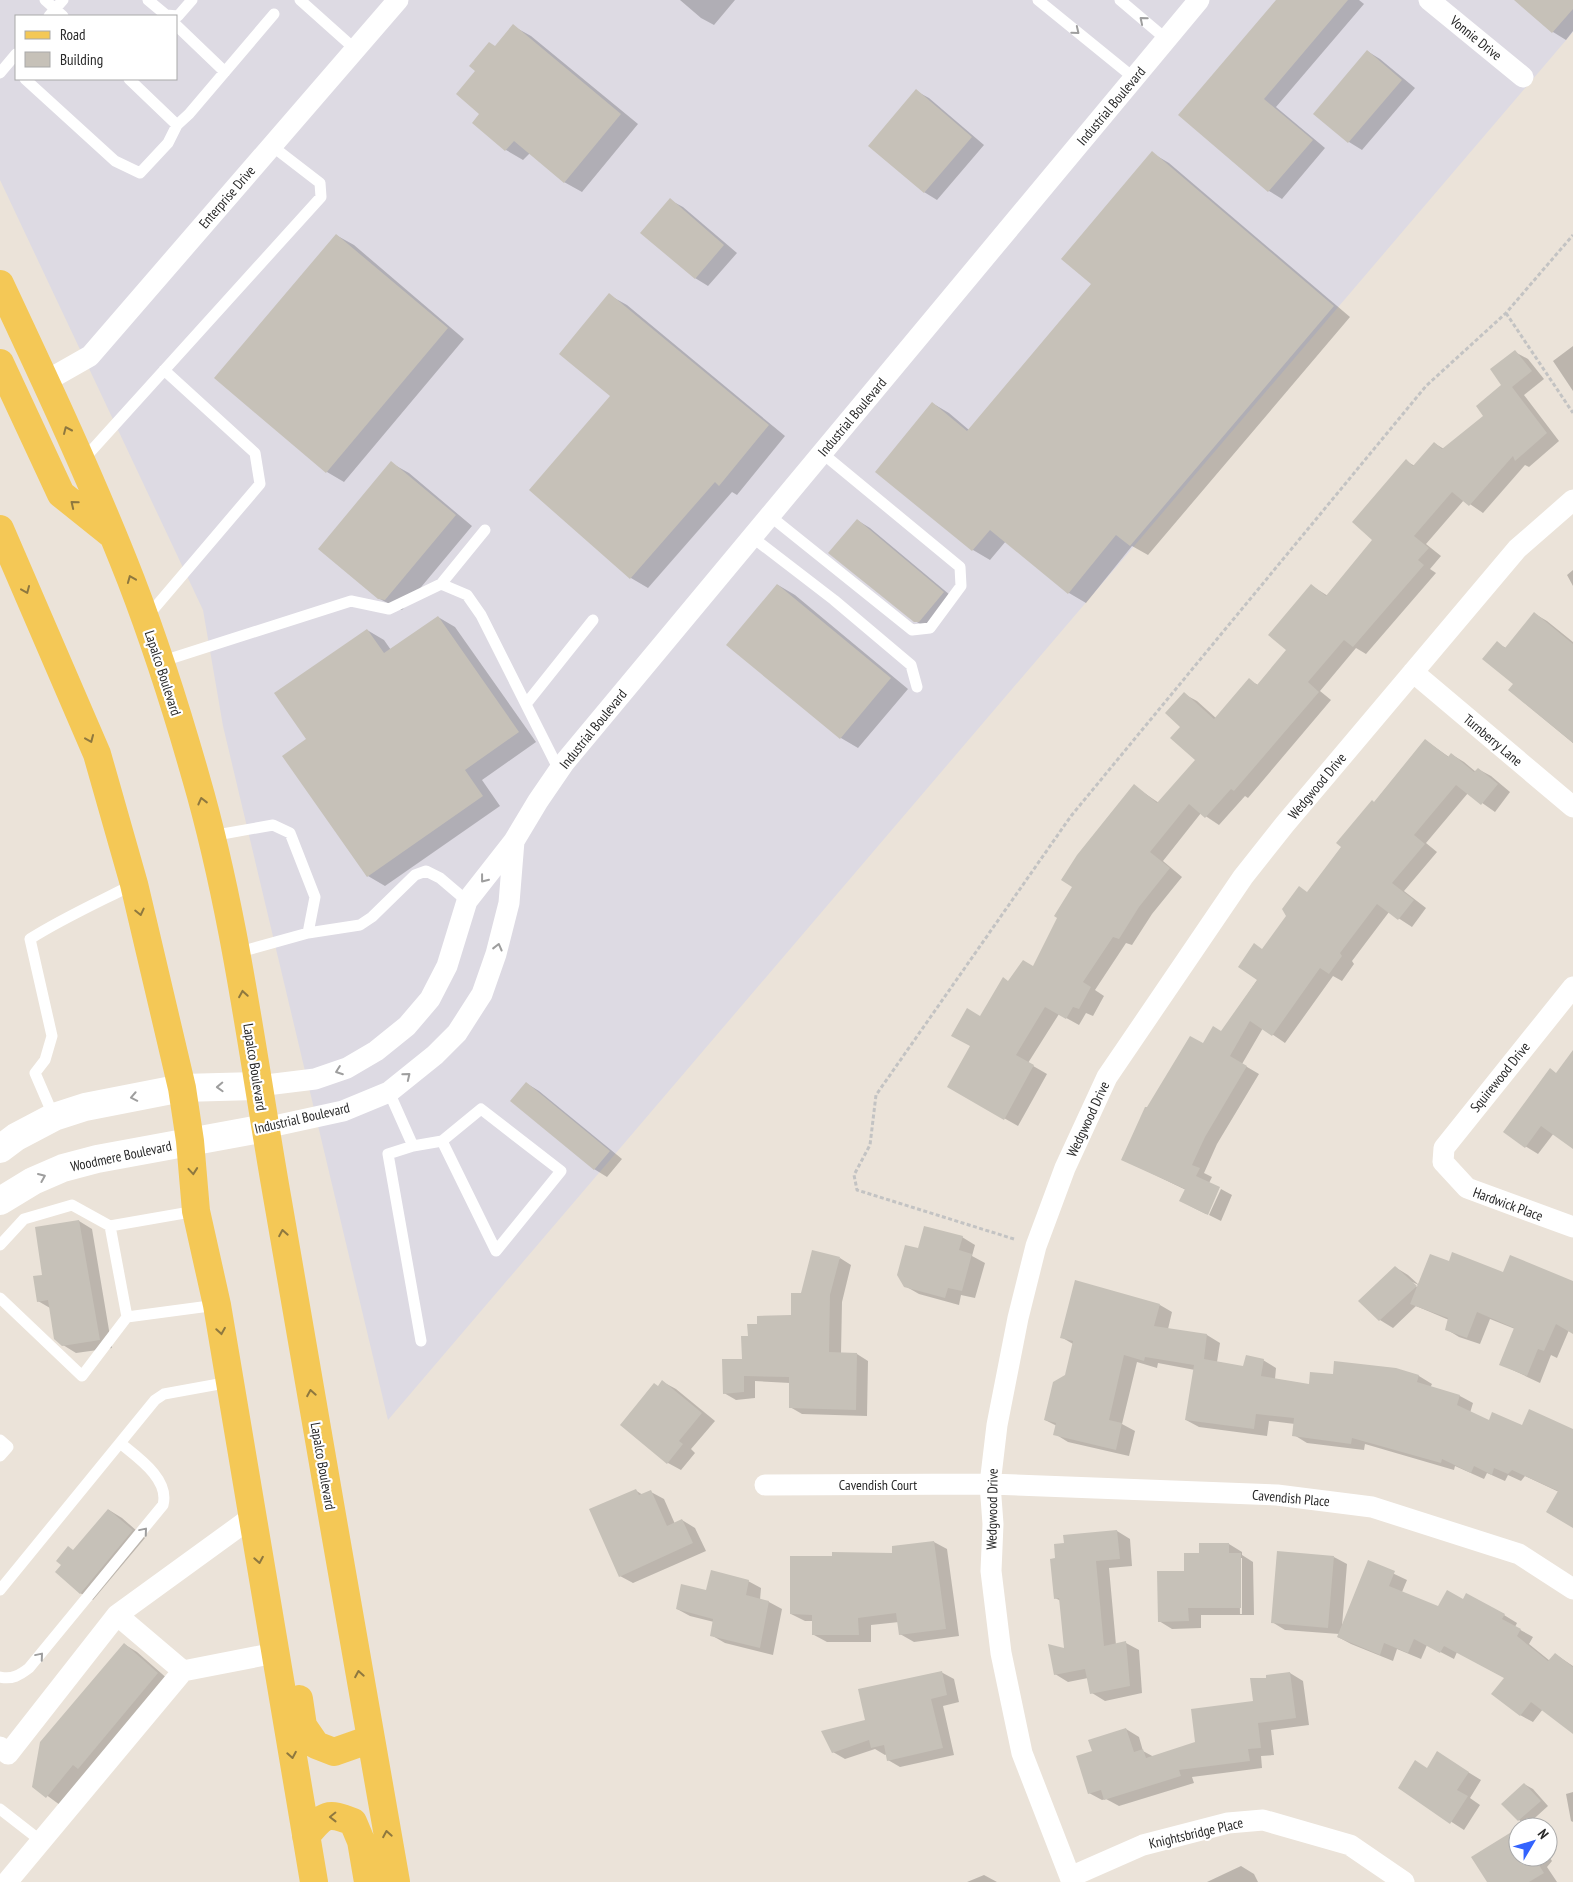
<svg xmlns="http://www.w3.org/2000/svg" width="1573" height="1882" viewBox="0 0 1573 1882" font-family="'PT Sans Narrow',sans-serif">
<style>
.industrial{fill:#dddae3;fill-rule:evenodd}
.shadow{fill:#0003;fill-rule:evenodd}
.building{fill:#c6c1b8}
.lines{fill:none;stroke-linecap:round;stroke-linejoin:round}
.path{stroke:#c3c3c3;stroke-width:3;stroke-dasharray:4 2.5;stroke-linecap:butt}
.service{stroke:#fff;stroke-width:11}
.minor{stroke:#fff;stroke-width:21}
.tertiary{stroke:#fff;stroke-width:28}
.primary{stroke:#f4c856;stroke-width:28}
.oneway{stroke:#9e9e9e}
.oneway2{stroke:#8e783f}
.labels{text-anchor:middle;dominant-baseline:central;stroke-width:4.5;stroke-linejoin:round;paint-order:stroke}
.street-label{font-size:14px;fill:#282828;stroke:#fff}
</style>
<rect width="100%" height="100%" fill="#ebe3d9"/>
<path class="industrial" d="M0 0H1573V32L388 1420 223 726 203 610 0 180ZM16 16H176V79H16Z"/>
<path class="shadow" d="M680 0H735L714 25 701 18Z
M1277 0H1359L1364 4 1276 107 1325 148 1282 199 1269 191 1180 115Z
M1516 0H1573V31L1566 40 1553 32Z
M513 26 531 36 638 124 582 192 564 182 530 153 523 160 506 150 474 123 481 114 496 47Z
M1367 51 1380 59 1415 88 1362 150 1349 142 1315 114Z
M916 91 929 98 984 145 937 200 924 192Z
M1152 153 1169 163 1350 317 1148 555 1132 546 1086 603 1069 593 1006 541 990 560 973 550 877 472 932 403 949 413 969 430 1093 284Z
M670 200 683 207 737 253 708 286 695 278Z
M336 235 354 245 464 339 344 482 327 472Z
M609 295 627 305 785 436 737 495 732 492 648 588 631 578 530 490 612 396Z
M1573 346V391L1553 361Z
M1515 352 1528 359 1544 379 1524 395 1559 441 1529 467 1525 465 1483 513 1464 500 1426 544 1441 556 1430 569 1436 573 1366 654 1356 648 1320 691 1331 700 1248 798 1245 796 1219 825 1201 813 1163 861 1182 877 1152 914 1132 945 1126 943 1095 990 1104 996 1093 1016 1086 1013 1079 1025 1059 1014 1028 1063 1047 1074 1018 1126 949 1087 972 1046 981 1017 1009 982 1034 968 1134 786 1159 803 1197 760 1182 727 1184 694 1197 701 1217 719 1249 680 1258 685 1288 650 1312 586 1328 596 1374 540 1406 461 1415 466 1434 443 1444 449 1485 416 1502 385Z
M391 463 409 473 472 526 402 610 397 608 378 598Z
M857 520 870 528 956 600 929 629 915 621Z
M1573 570V586L1567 575Z
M778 585 795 595 908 689 858 748 841 738 728 645Z
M1535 614 1547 621 1573 642V743L1509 690 1515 684 1497 643 1506 648Z
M438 617 455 627 536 742 482 780 500 806 385 886 368 876 308 739 367 630 384 640 391 650Z
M1425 740 1449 757 1451 754 1464 762 1476 772 1478 769 1491 776 1510 792 1495 812 1468 793 1426 843 1437 852 1404 891 1426 908 1412 927 1389 912 1352 961 1354 964 1342 981 1333 976 1285 1043 1263 1028 1242 1064 1259 1074 1217 1144 1204 1173 1212 1177 1209 1183 1219 1188 1206 1214 1194 1208 1181 1201 1186 1190 1122 1159 1147 1109 1203 1045 1221 1033 1258 979 1263 950 1308 893 1374 803Z
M1573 1066V1147L1554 1133 1538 1154 1525 1146 1550 1070 1557 1074Z
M526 1083 539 1091 622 1159 607 1177 594 1169Z
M1221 1189 1232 1195 1221 1221 1209 1215Z
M79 1221 92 1229 112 1348 76 1353 63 1345 50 1308 38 1301 44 1276 36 1228Z
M962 1237 975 1245 972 1256 985 1263 975 1298 961 1295 959 1305 919 1294 905 1286 919 1250Z
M840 1258 851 1265 842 1302 841 1354H857L868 1361 867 1416 802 1414 790 1407V1383L755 1381V1398L736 1400 724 1393 744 1360 749 1338 758 1326 792 1316 802 1294Z
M1450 1263 1504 1274 1573 1283V1333L1569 1330 1557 1358 1551 1355 1540 1383 1500 1364 1515 1329 1490 1319 1480 1344 1459 1337 1446 1329 1449 1320 1416 1306 1393 1328 1380 1320 1360 1301 1395 1267 1408 1275 1419 1285ZM1412 1282 1419 1285V1288L1411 1284Z
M1160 1305 1172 1312 1168 1329 1207 1335 1220 1343 1217 1362 1244 1367 1263 1360 1276 1368 1275 1379 1310 1385 1334 1375 1396 1370 1419 1376 1432 1384 1430 1388 1460 1396 1473 1403 1470 1413 1490 1422 1523 1427 1573 1432V1527L1559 1492 1525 1476 1521 1481 1508 1475 1505 1481 1487 1473 1484 1479 1455 1466 1454 1470 1365 1444 1364 1450 1307 1443 1294 1435 1295 1424 1269 1421 1267 1436 1199 1427 1186 1420 1195 1370 1158 1363 1157 1368 1137 1362 1122 1424 1135 1431 1129 1456 1068 1442 1055 1434 1057 1426 1045 1420 1066 1375 1073 1344 1061 1337Z
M663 1382 676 1389 715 1421 691 1449 695 1453 681 1470 668 1463 659 1387Z
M635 1490 643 1495 651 1492 664 1499 675 1524 682 1520 695 1528 706 1551 633 1583 620 1576Z
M109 1510 122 1518 145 1538 93 1600 80 1593 74 1551Z
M1117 1531 1130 1539 1132 1566 1109 1568 1116 1645 1126 1643 1139 1650 1142 1693 1105 1701 1092 1693 1088 1678 1068 1682 1055 1674 1065 1650 1061 1601 1055 1598 1057 1559 1065 1544Z
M934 1542 947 1549 959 1636 914 1642 900 1634 899 1622 871 1625V1642H827L814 1635V1621H805L791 1614Z
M1229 1544 1242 1552V1555L1253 1562 1254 1615H1201V1628L1172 1629 1159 1621 1185 1572 1200 1554ZM1239 1558H1242V1614H1240Z
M1334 1557 1347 1564 1342 1626 1369 1562 1407 1580 1402 1592 1439 1608 1463 1600 1504 1615 1517 1623 1515 1627 1533 1637 1529 1644 1550 1661 1555 1654 1573 1666V1733L1543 1709 1533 1722 1520 1715 1505 1678 1457 1652 1454 1659 1427 1645 1421 1659 1397 1649 1393 1661 1351 1644 1338 1637 1339 1634 1285 1630 1272 1622Z
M748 1581 761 1588 760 1600 769 1602 782 1609 773 1655 725 1643 711 1635 714 1622 690 1616 677 1609 707 1592Z
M124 1644 137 1652 170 1681 60 1805 34 1786Z
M941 1672 954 1679 959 1702 943 1706 954 1755 900 1767 888 1760 887 1754 885 1755 875 1749 845 1759 833 1752 866 1721Z
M1290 1673 1303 1681 1309 1725 1271 1730 1274 1755 1261 1756 1262 1768 1192 1777 1194 1783 1119 1806 1106 1799 1102 1800 1089 1793 1093 1752 1126 1729 1139 1737 1143 1751 1154 1757 1197 1743 1255 1702 1267 1680Z
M1450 1761 1481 1780 1470 1798 1480 1805 1464 1830 1399 1788 1427 1769Z
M1524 1784 1533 1789 1548 1806 1527 1825 1519 1820 1503 1804Z
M1573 1792V1822L1571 1821 1566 1794Z
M1518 1829V1857H1548V1855L1552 1861 1547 1867 1557 1882H1488Z
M1241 1866 1254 1874 1258 1882H1207Z
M984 1875 997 1882H967Z"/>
<path class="building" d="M1276 0H1348L1264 99 1313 140 1268 192 1178 115Z
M1514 0H1573V9L1552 33Z
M513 24 621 114 564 183 514 141 505 151 472 123 479 114 456 94 475 71 469 66 489 42 495 46Z
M1367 50 1402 80 1348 143 1313 114Z
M916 89 972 137 924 193 868 146Z
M1152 151 1334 306 1130 546 1116 535 1068 594 990 530 972 551 875 472 932 402 967 431 1091 284 1061 259Z
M670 198 724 245 695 279 640 233Z
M336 234 448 328 326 473 214 378Z
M609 293 769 425 719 486 715 482 630 579 529 490 610 396 559 354Z
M1515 350 1532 371 1512 387 1547 433 1515 461 1513 456 1469 506 1452 492 1414 536 1429 548 1418 560 1424 565 1353 647 1344 640 1308 682 1319 692 1234 791 1231 789 1205 818 1189 804 1150 852 1170 868 1139 907 1119 939 1113 937 1083 982 1091 987 1079 1009 1073 1007 1066 1019 1045 1007 1016 1055 1034 1065 1004 1120 947 1087 970 1046 951 1036 967 1008 980 1016 1003 977 1008 981 1023 960 1033 966 1057 918 1054 916 1072 887 1061 880 1077 855 1134 784 1157 803 1195 760 1170 738 1180 727 1165 713 1184 692 1214 719 1249 678 1257 685 1286 650 1268 635 1311 584 1326 596 1372 540 1352 522 1406 459 1413 466 1434 442 1442 449 1483 416 1476 406 1501 385 1490 369Z
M391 461 456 515 385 600 378 599 318 549Z
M857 519 944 592 919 622H914L828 553Z
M777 584 891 678 840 739 726 645Z
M1534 612 1573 644V743L1508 690 1513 684 1482 659 1497 641 1505 648Z
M438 616 519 732 465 770 483 796 367 877 282 756 306 739 274 693 367 629 384 653Z
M1425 739 1448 757 1451 753 1474 772 1478 768 1498 784 1481 805 1456 785 1414 835 1425 844 1392 883 1414 900 1398 920 1377 904 1340 953 1342 956 1329 974 1320 968 1272 1036 1250 1021 1230 1056 1247 1066 1205 1137 1192 1165 1200 1168 1196 1176 1220 1187 1208 1215 1179 1201 1185 1189 1121 1160 1145 1107H1147L1190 1036 1203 1043 1213 1026 1221 1031 1257 980 1238 967 1254 943 1262 949 1286 916 1282 909 1299 886 1307 892 1341 847 1336 843 1372 800 1374 802Z
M1573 1050V1149L1541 1126 1525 1148 1503 1132 1550 1068 1556 1073Z
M526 1082 610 1151 594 1170 510 1101Z
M79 1220 100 1340 62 1346 54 1339 48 1300 37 1302 33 1276 42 1275 35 1227Z
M924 1226 963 1236 959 1250 972 1254 962 1291 948 1288 945 1298 904 1287 897 1275 905 1245 918 1248Z
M812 1250 840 1257 830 1295 829 1352 857 1353 856 1410 789 1408V1377L744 1376V1392L723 1394 722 1359H742L741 1336H748L747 1324H757V1316L791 1315V1293H801Z
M1452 1252 1503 1272 1510 1255 1573 1281V1334L1556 1324 1544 1351 1538 1349 1527 1376 1499 1365 1514 1328 1477 1312 1467 1338 1445 1330 1448 1318 1410 1304 1430 1254 1449 1261Z
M1395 1266 1417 1286 1379 1321 1358 1301Z
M1075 1280 1160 1304 1154 1326 1207 1334 1204 1359 1243 1366 1246 1355 1264 1359 1261 1376 1309 1384 1310 1372 1333 1374 1334 1361 1396 1368 1419 1375 1417 1382 1460 1395 1457 1405 1489 1420 1492 1412 1522 1425 1529 1409 1573 1429V1528L1546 1512 1558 1491 1512 1470 1508 1474 1494 1468 1492 1475 1474 1466 1471 1473 1442 1459 1441 1463 1352 1438 1351 1444 1292 1436 1294 1418 1256 1414 1254 1429 1185 1420 1194 1365 1145 1357 1144 1361 1124 1355 1109 1420 1122 1423 1116 1450 1053 1435 1056 1423 1044 1420 1053 1382 1065 1375 1073 1341 1060 1338Z
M662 1380 702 1413 679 1441 683 1444 667 1464 620 1425 654 1383 658 1386Z
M636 1489 639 1495 651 1490 667 1526 682 1519 693 1543 619 1577 589 1509Z
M108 1509 133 1530 80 1594 55 1572 61 1565 56 1561 68 1546 73 1550Z
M1117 1530 1120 1559 1096 1561 1104 1646 1126 1641 1130 1686 1090 1694 1085 1669 1054 1675 1048 1644 1064 1648 1059 1598 1054 1599 1050 1559 1055 1558 1054 1544 1064 1543 1063 1535Z
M934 1541 946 1629 899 1635 896 1613 858 1618 859 1635H812V1615L790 1614V1556H832V1552L892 1553V1546Z
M1199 1543H1229V1553H1241V1608H1188L1189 1621 1158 1622 1157 1571H1184V1553H1199Z
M1277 1551 1334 1556 1328 1628 1271 1623Z
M1368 1560 1395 1571 1389 1586 1438 1606 1447 1590 1463 1599 1466 1593 1505 1614 1502 1619 1521 1629 1517 1636 1548 1661 1555 1653 1573 1667V1734L1531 1702 1520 1716 1491 1694 1504 1678 1444 1646 1440 1653 1414 1639 1408 1653 1384 1643 1380 1655 1337 1637Z
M711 1570 749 1580 746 1595 769 1601 760 1648 710 1636 713 1619 676 1609 681 1584 706 1590Z
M124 1643 158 1673 78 1769 73 1765 46 1798 32 1787 40 1742Z
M942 1671 947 1695 931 1699 943 1748 887 1761 884 1745 871 1748 869 1740 832 1753 821 1731 865 1720 858 1689Z
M1290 1672 1296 1718 1258 1723 1261 1748 1248 1749 1250 1761 1179 1770 1181 1776 1104 1800 1101 1790 1088 1794 1076 1756 1092 1751 1088 1740 1126 1728 1134 1752 1143 1749 1146 1758 1195 1742 1191 1709 1253 1701 1250 1678H1266V1675Z
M1437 1751 1469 1772 1457 1790 1468 1796 1450 1824 1398 1788 1415 1760 1427 1768Z
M1524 1783 1541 1801 1518 1821 1501 1804Z
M1518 1828V1857H1534L1544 1873 1529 1882H1487L1471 1857Z"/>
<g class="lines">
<path class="path" d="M1506 313 1573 413
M1014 1239 857 1190 854 1175 870 1145 876 1095 1071 816 1426 386 1506 313 1573 235"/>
<path class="service" d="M45 0 63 16
M148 0 166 15 178 16 192 0
M300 0 356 50
M1038 0 1134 78
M1120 0 1166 39
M49 16 63 0
M176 25 225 72
M0 73 16 54
M25 79 115 161 140 173 168 143 177 125 189 114 274 14
M129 79 177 125
M82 461 321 197 320 183 272 146
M770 516 912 630 930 628 961 586 960 567 822 453
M752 537 834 600 911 665 917 687
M441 584 485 530
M146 618 260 484 255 453 164 370
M160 662 351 601 389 609 441 584 467 595 481 615 559 770
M526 704 593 620
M211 836 273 825 290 833 315 897 308 933 236 953
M308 933 360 925 372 917 415 875 426 871 440 878 467 901
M389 1092 413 1146 442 1141 481 1109 561 1171 496 1251 442 1141
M54 1117 35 1073 45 1060 52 1036 30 939C63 918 99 902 134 884
M413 1146 388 1154 421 1341
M110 1226 127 1317
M0 1245 24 1219 72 1205 110 1226 196 1211
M0 1298 82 1376 127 1317 217 1305
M0 1440 8 1447 0 1456
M0 1590 155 1400 164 1394 230 1382
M0 1677C12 1680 20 1675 29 1668L163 1505C170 1479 137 1457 120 1443
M0 1809 41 1841"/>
<path class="minor" d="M1429 0 1523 77
M46 381 90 356 398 0
M1413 672 1573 807
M1573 987 1444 1148 1443 1162 1467 1188 1573 1227
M258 1086 315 1079 347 1068 376 1051 407 1026 430 999 447 966 467 901 514 841 538 801 564 763 1199 0
M265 1128 343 1111 389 1092 435 1055 457 1033 482 994 496 954 509 903 514 841
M765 1485 990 1484 1277 1495 1372 1507 1519 1554 1573 1589
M183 1671 275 1653
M0 1747 8 1754 117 1615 252 1517
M1070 1877 1143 1845 1228 1823 1263 1820 1350 1845 1404 1882
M7 1882 183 1671 117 1615
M1072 1882 1022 1753 1001 1653 991 1571 993 1524 990 1484 997 1425 1018 1318 1036 1246 1065 1168 1107 1077 1243 877 1285 824 1517 549 1573 500"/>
<path class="tertiary" d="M0 1149 16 1137 54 1117 85 1107 182 1088 258 1086
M0 1201 33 1181 63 1168 97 1159 265 1128"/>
<path class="primary" d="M0 284C46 382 92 480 131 580 156 645 177 711 196 778 236 916 253 1060 278 1202 317 1429 356 1655 396 1882
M0 363 61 494 111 534
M0 529 97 754 134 884 182 1088 190 1141 196 1211 217 1305 314 1882
M299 1699 303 1726 316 1745 334 1752 371 1739
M306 1836C324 1815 326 1811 353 1822L361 1841 368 1882"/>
</g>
<defs><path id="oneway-chevron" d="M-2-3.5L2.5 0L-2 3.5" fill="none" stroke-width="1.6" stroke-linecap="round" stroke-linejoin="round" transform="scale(1.25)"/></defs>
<g class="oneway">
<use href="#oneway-chevron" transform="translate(1143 20) rotate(-140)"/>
<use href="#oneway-chevron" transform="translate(1076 31) rotate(39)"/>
<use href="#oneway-chevron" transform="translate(484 879) rotate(128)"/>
<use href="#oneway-chevron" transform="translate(498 947) rotate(-76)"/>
<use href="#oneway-chevron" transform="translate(339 1071) rotate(160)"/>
<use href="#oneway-chevron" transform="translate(407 1076) rotate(-39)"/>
<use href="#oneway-chevron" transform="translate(220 1087) rotate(178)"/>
<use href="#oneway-chevron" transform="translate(134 1097) rotate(169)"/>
<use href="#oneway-chevron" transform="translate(42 1177) rotate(-23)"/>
<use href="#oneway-chevron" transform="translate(144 1531) rotate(-50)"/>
<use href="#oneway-chevron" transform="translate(40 1656) rotate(-50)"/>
</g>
<g class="oneway2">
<use href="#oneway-chevron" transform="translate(67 430) rotate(-114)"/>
<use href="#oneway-chevron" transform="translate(74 504) rotate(-141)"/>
<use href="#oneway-chevron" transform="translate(131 579) rotate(-112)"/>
<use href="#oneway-chevron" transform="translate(26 590) rotate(67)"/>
<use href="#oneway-chevron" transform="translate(90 739) rotate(67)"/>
<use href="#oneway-chevron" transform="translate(202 801) rotate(-104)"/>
<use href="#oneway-chevron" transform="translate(140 912) rotate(77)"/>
<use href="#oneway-chevron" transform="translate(243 994) rotate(-99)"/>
<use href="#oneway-chevron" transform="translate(193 1171) rotate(85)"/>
<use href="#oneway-chevron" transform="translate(283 1233) rotate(-100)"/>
<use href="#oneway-chevron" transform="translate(221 1331) rotate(81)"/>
<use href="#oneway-chevron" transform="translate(311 1393) rotate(-100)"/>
<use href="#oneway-chevron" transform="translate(259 1560) rotate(80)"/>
<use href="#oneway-chevron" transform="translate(359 1674) rotate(-100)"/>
<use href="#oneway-chevron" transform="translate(292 1755) rotate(80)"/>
<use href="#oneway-chevron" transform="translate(333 1817) rotate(179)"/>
<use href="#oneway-chevron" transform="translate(387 1834) rotate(-100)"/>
</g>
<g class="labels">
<g class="street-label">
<text transform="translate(1476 38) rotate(39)">Vonnie Drive</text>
<text transform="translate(1111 106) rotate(-50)">Industrial Boulevard</text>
<text transform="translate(227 197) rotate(-49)">Enterprise Drive</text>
<text transform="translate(852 417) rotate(-50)">Industrial Boulevard</text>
<text transform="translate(163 673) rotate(72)">Lapalco Boulevard</text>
<text transform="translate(593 729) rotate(-51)">Industrial Boulevard</text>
<text transform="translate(1493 740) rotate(40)">Turnberry Lane</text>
<text transform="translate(1317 786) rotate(-50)">Wedgwood Drive</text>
<text transform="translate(255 1067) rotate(81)">Lapalco Boulevard</text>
<text transform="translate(1500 1077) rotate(-51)">Squirewood Drive</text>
<text transform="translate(302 1118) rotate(-13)">Industrial Boulevard</text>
<text transform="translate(1088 1119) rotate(-65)">Wedgwood Drive</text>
<text transform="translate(121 1156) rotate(-12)">Woodmere Boulevard</text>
<text transform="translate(1508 1204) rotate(20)">Hardwick Place</text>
<text transform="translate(323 1466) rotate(80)">Lapalco Boulevard</text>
<text x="878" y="1485">Cavendish Court</text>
<text transform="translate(1291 1498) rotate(5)">Cavendish Place</text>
<text transform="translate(992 1509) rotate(-89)">Wedgwood Drive</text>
<text transform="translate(1196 1833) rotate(-13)">Knightsbridge Place</text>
</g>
</g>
<rect x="15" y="15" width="162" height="65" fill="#ffffff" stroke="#a9a9a9"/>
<rect x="25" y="31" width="25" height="8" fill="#f4c856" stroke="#a9a9a9"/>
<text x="60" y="40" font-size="15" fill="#282828">Road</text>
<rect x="25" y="52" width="25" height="15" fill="#c6c1b8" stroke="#a9a9a9"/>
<text x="60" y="65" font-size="15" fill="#282828">Building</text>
<g transform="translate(1533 1842) rotate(52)"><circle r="24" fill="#ffffff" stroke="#a9a9a9"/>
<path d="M0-4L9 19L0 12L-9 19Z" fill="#3363fe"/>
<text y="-8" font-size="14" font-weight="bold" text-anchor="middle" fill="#282828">N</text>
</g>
</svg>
